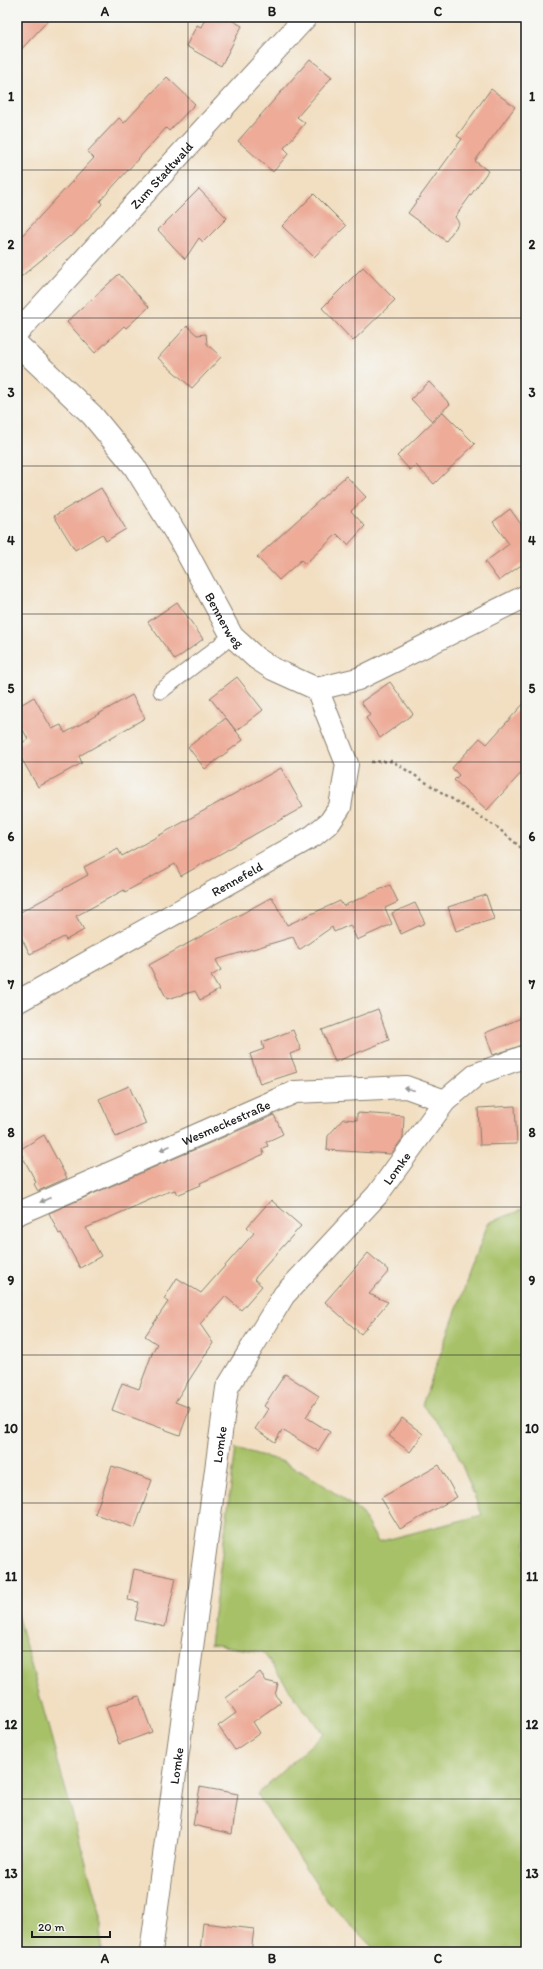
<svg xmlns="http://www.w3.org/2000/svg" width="543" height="1969" viewBox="0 0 543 1969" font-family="Itim,sans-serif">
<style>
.grass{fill:#a7c168;stroke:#626e42}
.building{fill:#edab98}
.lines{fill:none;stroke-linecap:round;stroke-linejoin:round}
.lane-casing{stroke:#877e6f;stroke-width:17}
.street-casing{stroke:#877e6f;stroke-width:24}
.path{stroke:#877e6f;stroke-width:2.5;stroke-dasharray:3 3;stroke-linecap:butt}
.lane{stroke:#fff;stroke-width:15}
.street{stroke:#fff;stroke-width:22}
.oneway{fill:#999}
.grid{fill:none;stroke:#1c1c1c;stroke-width:1;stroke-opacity:0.55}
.labels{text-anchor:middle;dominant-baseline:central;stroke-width:4;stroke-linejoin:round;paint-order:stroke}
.street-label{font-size:13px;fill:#1c1c1c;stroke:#f6f6f2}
.neatline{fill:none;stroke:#1c1c1c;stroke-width:1.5}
.grid-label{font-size:13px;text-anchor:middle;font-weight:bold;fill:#1c1c1c}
</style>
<rect width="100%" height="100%" fill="#f6f6f2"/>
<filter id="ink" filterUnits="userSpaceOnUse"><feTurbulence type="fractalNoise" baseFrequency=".025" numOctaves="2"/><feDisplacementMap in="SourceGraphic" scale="8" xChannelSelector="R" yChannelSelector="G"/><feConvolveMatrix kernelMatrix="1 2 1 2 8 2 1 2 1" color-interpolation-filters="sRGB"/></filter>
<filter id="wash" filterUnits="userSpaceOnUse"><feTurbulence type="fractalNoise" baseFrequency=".012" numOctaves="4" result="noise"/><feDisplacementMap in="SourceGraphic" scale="16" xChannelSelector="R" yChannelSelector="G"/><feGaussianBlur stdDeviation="0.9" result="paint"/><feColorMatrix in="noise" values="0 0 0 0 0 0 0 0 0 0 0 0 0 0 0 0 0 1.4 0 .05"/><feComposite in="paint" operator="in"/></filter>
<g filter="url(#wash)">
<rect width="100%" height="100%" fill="#f2dfc2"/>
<path class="grass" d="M526 1208V1952H377L328 1902 257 1794 324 1733 303 1709 263 1652 210 1644 236 1448 281 1461 318 1481 361 1512 378 1542 482 1515 451 1438 422 1405 488 1223Z
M17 1614 101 1917V1952H17Z"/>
<g id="blocks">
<path class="building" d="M17 17H51L17 54Z
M206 17H226L242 26 221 66 186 46 197 25 201 27Z
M310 59 332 77 297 117 305 123 284 148 289 153 273 172 238 141Z
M167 77 195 104 169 131 166 128 100 201 102 204 71 237 70 236 17 280V241L94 158 87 152 119 118 124 123Z
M491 89 515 107 475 161 488 171 455 217 459 223 446 241 408 213 462 139 457 136Z
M199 189 227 218 203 242 199 238 185 259 158 230Z
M314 194 346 226 314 257 282 226Z
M363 267 395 300 353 341 322 308Z
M119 274 149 307 126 328 124 326 95 353 67 322Z
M187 326 197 335 206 334 207 344 221 357 192 388 158 358Z
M429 382 450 404 432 421 411 399Z
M443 412 475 444 434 484 416 465 410 470 397 456Z
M346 476 366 497 351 511 365 526 348 545 337 534 305 564 301 560 279 580 257 557Z
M101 488 126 529 106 541 102 534 75 550 54 516Z
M510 509 526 531V566L524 563 499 581 485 562 509 544 493 522Z
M177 602 203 639 175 660 148 622Z
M237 677 263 710 236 731 210 698Z
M390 682 413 714 380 738 366 718 370 715 361 702Z
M132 695 145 718 79 756 82 763 38 787 17 751V746L28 739 17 719V707L34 697 52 729 61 725 65 733Z
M526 701V768L487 810 454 780 459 775 452 768 480 738 487 744Z
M226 718 243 740 205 769 188 747Z
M281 768 303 807 181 876 175 864 125 892 124 890 76 916 84 930 66 940 64 937 30 954 17 930V914L88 875 84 867 118 849 122 856Z
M390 885 398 902 385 908 392 924 357 940 350 925 334 932 332 927 299 950 293 937 216 960 221 970 211 976 219 990 200 1000 195 991 167 999 149 965 272 897 287 925 340 901 343 906Z
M486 895 494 919 456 931 448 907Z
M415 903 425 923 401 934 392 913Z
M378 1009 389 1040 335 1062 322 1030Z
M526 1016V1044L493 1055 485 1033Z
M293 1030 301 1050 290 1054 297 1072 260 1084 250 1054 264 1049 262 1042Z
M129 1086 146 1124 116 1137 99 1099Z
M515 1106 517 1144 480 1145 478 1108Z
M357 1113 404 1116 403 1138 391 1154 327 1150 328 1136 343 1119 357 1120Z
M274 1115 283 1134 266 1142 268 1146 262 1149 264 1154 200 1183 201 1185 177 1195 175 1190 165 1193 86 1228 101 1256 80 1268 61 1233 59 1234 49 1213Z
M44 1135 67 1178 38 1191 34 1184 36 1182 19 1150Z
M271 1200 301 1226 254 1279 262 1286 241 1310 225 1296 200 1324 213 1343 175 1402 190 1408 180 1435 112 1410 122 1383 139 1389 153 1351 157 1344 145 1336 168 1302 164 1299 177 1278 201 1293 254 1233 247 1227Z
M368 1253 389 1271 369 1294 388 1302 361 1334 325 1302Z
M285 1374 319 1396 306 1417 330 1432 318 1451 282 1430 275 1442 255 1429 268 1409 264 1406Z
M402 1418 423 1434 410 1452 389 1436Z
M439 1465 457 1497 400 1529 381 1498Z
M112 1466 152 1480 135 1528 95 1514Z
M134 1569 176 1578 165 1627 135 1620 139 1602 128 1600Z
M260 1672 266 1681 278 1684 275 1695 281 1702 253 1722 260 1733 235 1750 218 1726 236 1713 226 1698Z
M139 1696 152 1732 119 1744 106 1707Z
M200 1787 238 1794 232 1834 193 1825Z
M203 1923 254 1929 251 1952H200Z"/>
</g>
</g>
<g filter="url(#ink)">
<use href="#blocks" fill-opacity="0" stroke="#877e6f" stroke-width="1"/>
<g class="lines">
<defs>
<path id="lane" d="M161 691 232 636"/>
<g id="street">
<path id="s1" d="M17 333 306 17"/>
<path id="s2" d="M17 344 92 415 134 466 180 540 232 636 256 658 273 669 317 689 358 679 526 596"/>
<path id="s3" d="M17 1002 313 836 330 822 340 807 347 764 317 689"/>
<path id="s4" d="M17 1214 295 1092 406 1087 445 1101"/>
<path id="s5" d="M151 1952 227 1388 284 1295 377 1195 445 1101 477 1074 526 1056"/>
</g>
</defs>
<use href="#lane" class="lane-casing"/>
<use href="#street" class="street-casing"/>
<path class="path" d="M371 762 392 761 498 828 526 852"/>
<use href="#lane" class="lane"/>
<use href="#street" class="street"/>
</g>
<defs><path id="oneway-solid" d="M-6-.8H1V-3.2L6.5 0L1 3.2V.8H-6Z"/></defs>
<g class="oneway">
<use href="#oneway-solid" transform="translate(409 1089) rotate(-166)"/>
<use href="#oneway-solid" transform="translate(165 1148) rotate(157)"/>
<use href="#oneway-solid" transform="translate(45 1200) rotate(156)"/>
</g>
</g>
<path class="grid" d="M188 17V1952M355 17V1952M17 170H526M17 318H526M17 466H526M17 614H526M17 762H526M17 910H526M17 1059H526M17 1207H526M17 1355H526M17 1503H526M17 1651H526M17 1799H526"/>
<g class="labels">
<g class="street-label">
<text stroke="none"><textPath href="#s1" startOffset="214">Zum Stadtwald</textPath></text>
<text stroke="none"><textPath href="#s2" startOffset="348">Bennerweg</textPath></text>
<text stroke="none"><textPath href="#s3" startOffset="252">Rennefeld</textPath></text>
<text stroke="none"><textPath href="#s4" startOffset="228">Wesmeckestraße</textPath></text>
<text stroke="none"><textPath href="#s5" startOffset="848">Lomke</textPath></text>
<text stroke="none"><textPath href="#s5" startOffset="512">Lomke</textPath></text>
<text stroke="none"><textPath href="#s5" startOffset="188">Lomke</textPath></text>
</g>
</g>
<rect width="543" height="1969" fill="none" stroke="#f6f6f2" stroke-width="44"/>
<path d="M32 1931v6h78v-6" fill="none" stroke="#1c1c1c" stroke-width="2"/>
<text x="38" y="1931" font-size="12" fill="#1c1c1c" stroke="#f6f6f2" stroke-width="3" paint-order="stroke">20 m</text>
<rect x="22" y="22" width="499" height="1925" class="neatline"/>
<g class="grid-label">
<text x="105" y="16">A</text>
<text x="272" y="16">B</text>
<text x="438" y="16">C</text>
<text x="11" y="101">1</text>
<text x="532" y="101">1</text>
<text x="11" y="249">2</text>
<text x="532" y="249">2</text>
<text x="11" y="397">3</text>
<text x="532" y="397">3</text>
<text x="11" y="545">4</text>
<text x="532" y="545">4</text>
<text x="11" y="693">5</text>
<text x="532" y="693">5</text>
<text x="11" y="841">6</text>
<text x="532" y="841">6</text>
<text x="11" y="989">7</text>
<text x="532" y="989">7</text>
<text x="11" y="1137">8</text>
<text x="532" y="1137">8</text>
<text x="11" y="1285">9</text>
<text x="532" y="1285">9</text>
<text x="11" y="1433">10</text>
<text x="532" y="1433">10</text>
<text x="11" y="1581">11</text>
<text x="532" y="1581">11</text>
<text x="11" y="1729">12</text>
<text x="532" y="1729">12</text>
<text x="11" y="1878">13</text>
<text x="532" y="1878">13</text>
<text x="105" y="1963">A</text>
<text x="272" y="1963">B</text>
<text x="438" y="1963">C</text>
</g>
</svg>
